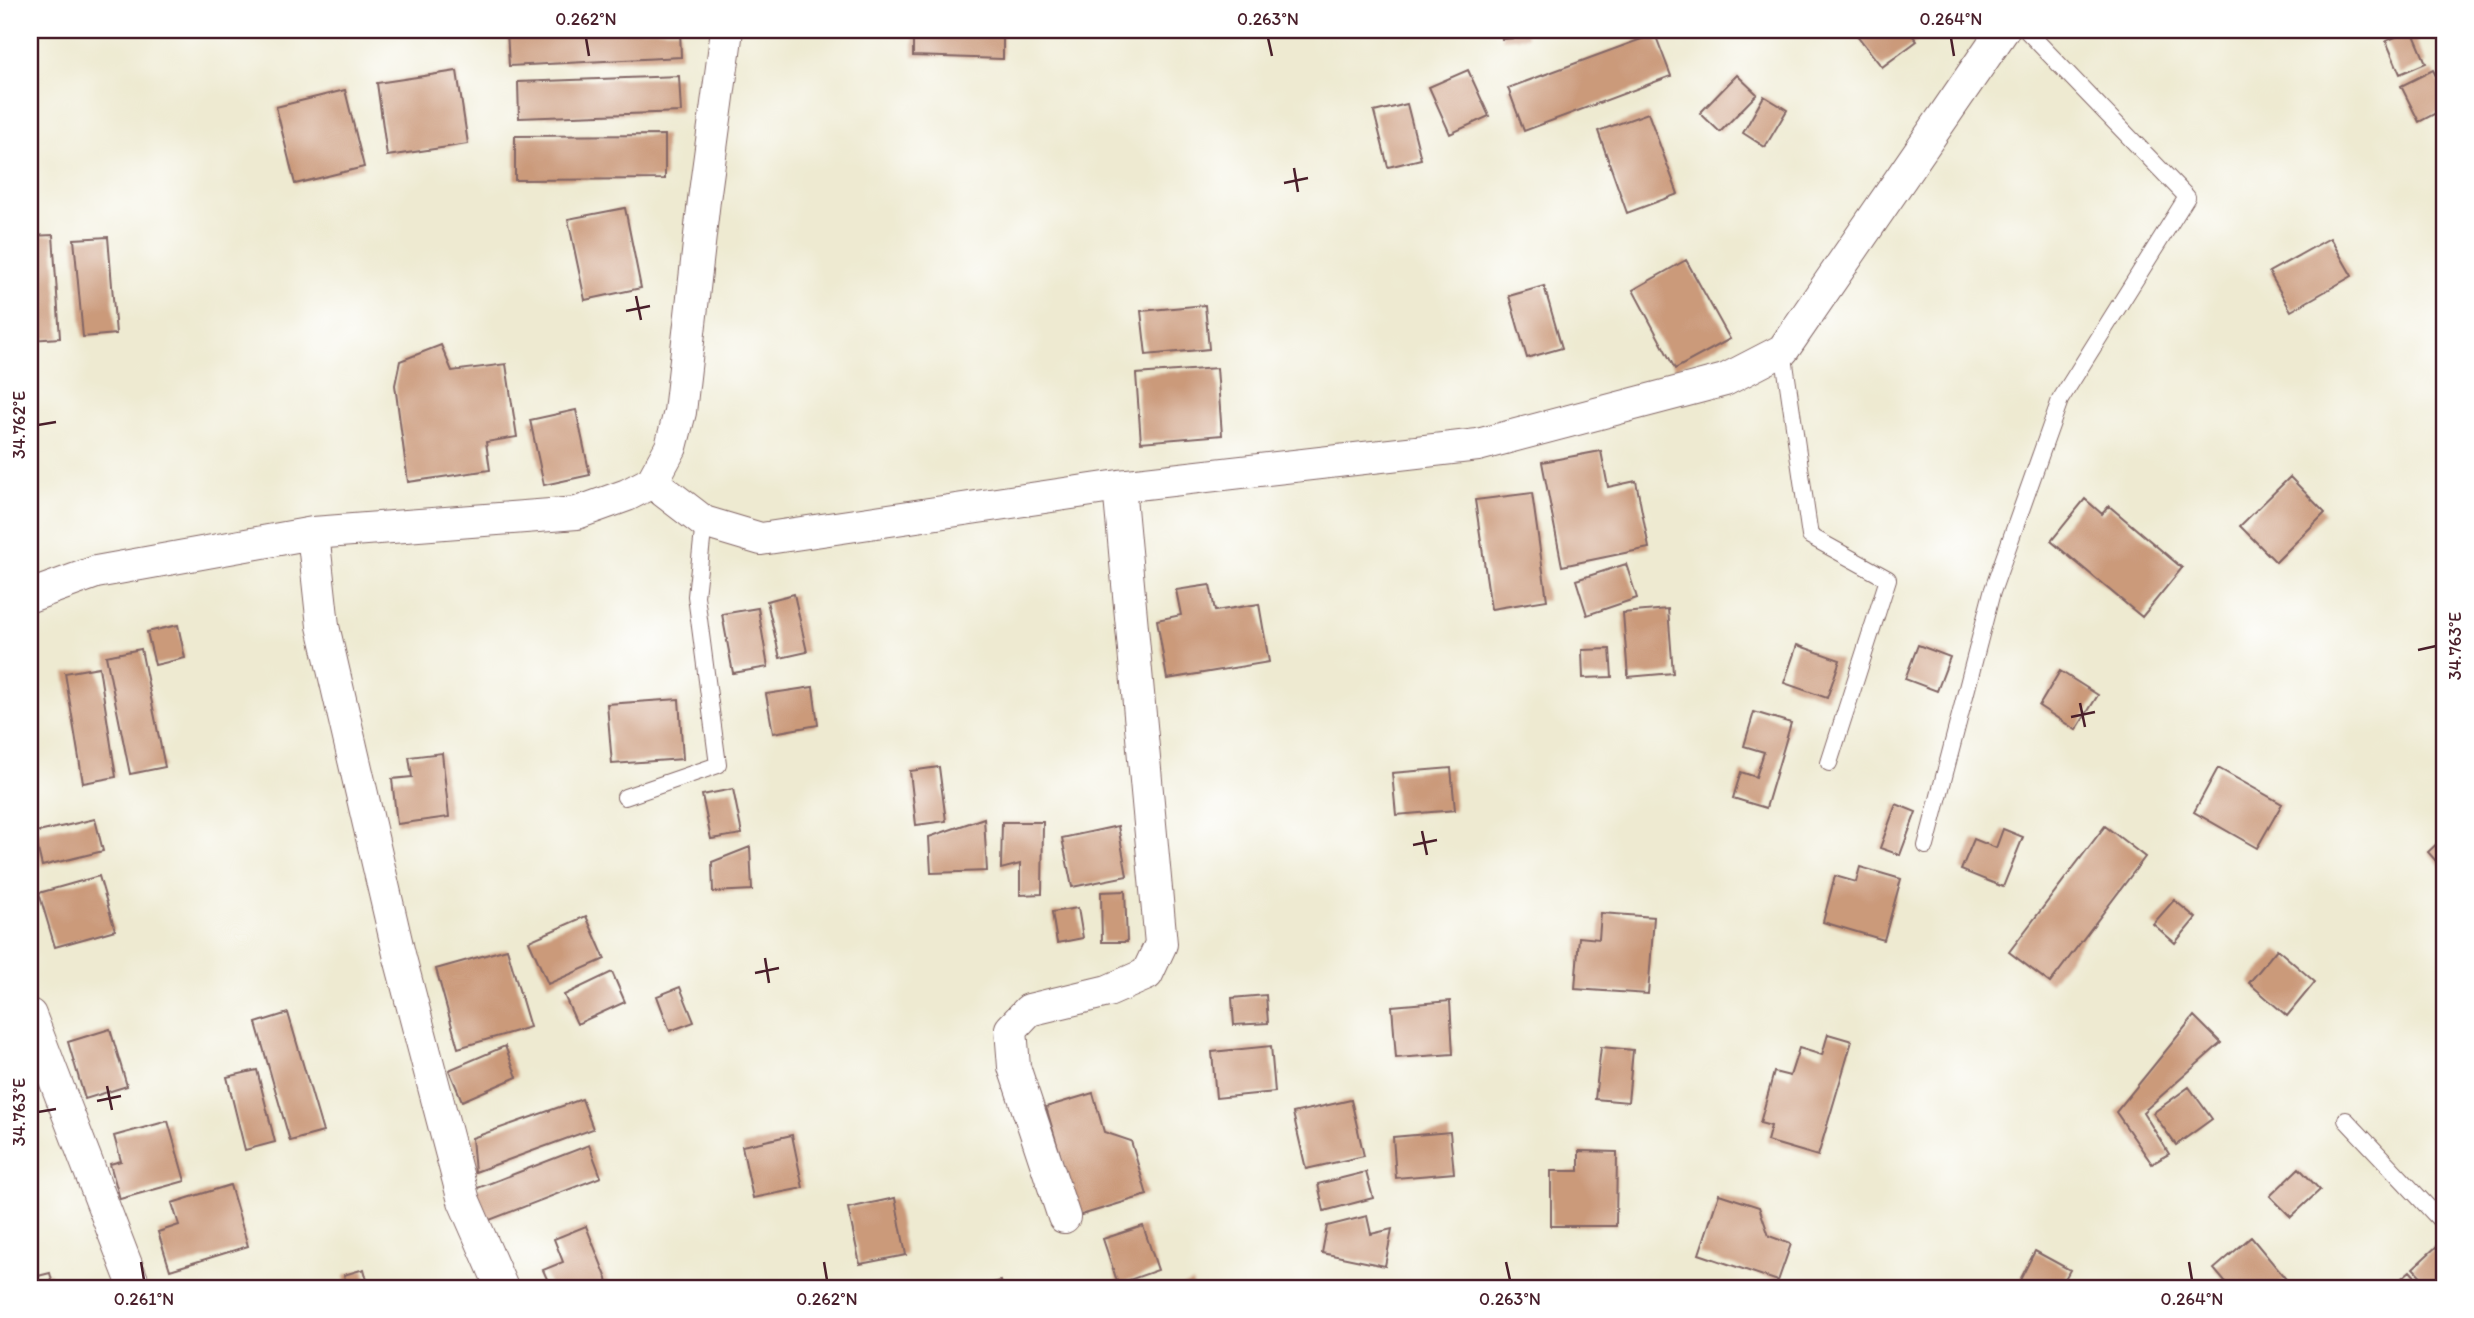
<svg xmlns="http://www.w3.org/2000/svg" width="2474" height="1318" viewBox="0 0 2474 1318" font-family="Itim,sans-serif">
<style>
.building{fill:#cb9a7a}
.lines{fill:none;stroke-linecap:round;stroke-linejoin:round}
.lane-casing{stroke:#836665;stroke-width:18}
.street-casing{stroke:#836665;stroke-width:34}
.lane{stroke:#fff;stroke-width:16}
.street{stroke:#fff;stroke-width:32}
.ticks{fill:none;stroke:#4a1f2b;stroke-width:2.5}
.neatline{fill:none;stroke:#4a1f2b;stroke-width:2.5}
.ticks-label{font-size:18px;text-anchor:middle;fill:#4a1f2b}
</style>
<rect width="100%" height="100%" fill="#fff"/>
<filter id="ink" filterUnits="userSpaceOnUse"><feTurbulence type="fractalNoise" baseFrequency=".0143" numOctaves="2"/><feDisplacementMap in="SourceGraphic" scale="14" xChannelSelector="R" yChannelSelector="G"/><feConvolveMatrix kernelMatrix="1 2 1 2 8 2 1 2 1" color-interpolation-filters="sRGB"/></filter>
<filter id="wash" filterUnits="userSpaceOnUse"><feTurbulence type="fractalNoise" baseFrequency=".00686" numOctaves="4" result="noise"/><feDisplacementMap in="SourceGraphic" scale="28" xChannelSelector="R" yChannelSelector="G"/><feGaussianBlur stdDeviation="1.57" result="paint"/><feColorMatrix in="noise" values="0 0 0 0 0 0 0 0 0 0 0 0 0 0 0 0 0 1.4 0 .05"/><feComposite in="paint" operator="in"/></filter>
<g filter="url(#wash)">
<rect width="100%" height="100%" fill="#eeead1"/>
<g id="blocks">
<path class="building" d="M507 30H680L681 57 509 66Z
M913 30H1003V59L913 56Z
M1501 30H1526L1527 37 1502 39Z
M1853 30H1908L1917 41 1882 67Z
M2412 30 2426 63 2400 74 2386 41Z
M1655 34 1671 76 1524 131 1508 88Z
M1468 70 1489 116 1450 134 1429 87Z
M2433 70 2444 92V109L2419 122 2401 86Z
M457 71 468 144 387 156 377 83Z
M1737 75 1757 94 1720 132 1700 113Z
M679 76 681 112 519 118 518 82Z
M345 90 364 167 295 184 276 107Z
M1764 96 1787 110 1765 147 1743 133Z
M1407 104 1421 159 1388 167 1374 112Z
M1648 113 1678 194 1627 213 1598 131Z
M665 135V179L515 180V136Z
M625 208 641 288 585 300 568 219Z
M53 235 60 338 30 340V236Z
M108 237 116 334 83 337 74 239Z
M2330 238 2352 276 2291 311 2269 272Z
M1686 260 1730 339 1675 369 1633 290Z
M1544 286 1562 348 1527 358 1509 296Z
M1205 305 1209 349 1146 355 1141 311Z
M441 345 452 371 506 364 517 437 486 442 490 470 408 482 395 385 400 361Z
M1217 368 1222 435 1141 442 1136 374Z
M576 410 590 475 544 485 530 420Z
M1601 451 1608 487 1636 481 1649 548 1562 566 1542 462Z
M2290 477 2325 513 2276 562 2240 526Z
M1532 493 1547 600 1491 609 1475 500Z
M2085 499 2102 514 2109 506 2182 568 2142 617 2051 541Z
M1626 564 1637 598 1587 615 1576 580Z
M1210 585 1215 611 1259 604 1269 662 1167 679 1157 620 1181 615 1176 590Z
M794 594 807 652 780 658 767 601Z
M758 608 768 667 733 673 722 614Z
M1668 609 1673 673 1628 677 1623 613Z
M178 625 185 658 155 665 147 632Z
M1797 645 1840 660 1827 698 1784 683Z
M1918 645 1950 657 1937 691 1905 679Z
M141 649 165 767 130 774 106 656Z
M1610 649 1612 677 1583 678 1582 650Z
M99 667 116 777 83 783 65 673Z
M2060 671 2098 695 2076 730 2039 706Z
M813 687 818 725 773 733 766 694Z
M679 699 683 759 612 764 607 704Z
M1754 712 1791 723 1766 808 1733 798 1741 772 1756 777 1764 752 1744 746Z
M442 753 449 817 397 824 392 779 412 777 409 757Z
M939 767 946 821 916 825 910 771Z
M1451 768 1455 810 1396 815 1392 773Z
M2218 768 2282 804 2257 848 2194 812Z
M733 789 742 834 711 839 702 795Z
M1896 804 1916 812 1900 855 1880 848Z
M984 818 987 871 931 873 929 837Z
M95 819 103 851 42 866 34 833Z
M1002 822H1043L1042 894 1020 895V864L1001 869Z
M1118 826 1127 876 1072 887 1062 838Z
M2105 826 2145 857 2050 983 2009 952Z
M2003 829 2023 837 2003 887 1961 870 1974 839 1996 848Z
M2444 837V870L2428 852Z
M750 847 752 890 713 892 712 862Z
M1860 867 1901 879 1884 940 1823 922 1835 876 1856 882Z
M99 876 115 930 55 947 39 893Z
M1125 891 1127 942H1102L1101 892Z
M2174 900 2196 918 2175 943 2153 924Z
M1078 908 1083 938 1057 943 1052 912Z
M1601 913 1654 917 1648 994 1575 989 1579 937 1599 939Z
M586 916 605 959 548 984 529 941Z
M507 949 530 1027 458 1048 436 969Z
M2277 949 2315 982 2287 1016 2249 983Z
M612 972 625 1002 577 1024 564 995Z
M680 987 694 1022 670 1031 657 996Z
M1266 995 1268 1023 1234 1025 1232 998Z
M1450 1001 1453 1054 1396 1058 1392 1006Z
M288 1013 323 1132 290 1141 256 1023Z
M2194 1016 2221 1043 2143 1112 2169 1154 2152 1164 2116 1112Z
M110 1029 127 1086 85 1099 68 1042Z
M1828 1034 1852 1041 1818 1156 1767 1141 1771 1126 1760 1123 1774 1072 1790 1076 1799 1048 1822 1055Z
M505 1046 517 1077 462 1101 449 1070Z
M1271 1046 1275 1092 1216 1098 1212 1052Z
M1601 1047 1633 1050 1628 1102 1595 1099Z
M257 1070 275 1142 245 1150 227 1077Z
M2189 1087 2212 1119 2176 1145 2153 1113Z
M1093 1093 1104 1132 1131 1141 1147 1195 1078 1216 1046 1107Z
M582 1099 593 1129 475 1172 472 1138Z
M1351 1100 1364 1156 1306 1169 1293 1113Z
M168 1121 185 1181 120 1199 110 1164 121 1161 114 1136Z
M1450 1132 1454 1173 1396 1178 1393 1137Z
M792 1135 803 1188 753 1198 742 1146Z
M589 1145 601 1177 487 1221 475 1189Z
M1579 1151 1617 1152 1616 1226H1551V1171H1579Z
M2299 1168 2320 1190 2291 1217 2270 1196Z
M1366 1172 1373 1198 1324 1211 1318 1184Z
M230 1185 248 1246 170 1270 158 1232 179 1225 172 1203Z
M1719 1194 1759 1207 1769 1236 1791 1244 1778 1281 1699 1254Z
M895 1198 906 1255 860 1264 848 1208Z
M1367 1216 1371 1234 1392 1229 1385 1266 1322 1253 1327 1226Z
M586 1226 609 1284 598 1288H551L543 1270 563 1262 554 1239Z
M1143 1226 1158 1270 1118 1284 1103 1239Z
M2251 1237 2286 1279 2275 1288H2230L2214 1269Z
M2437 1246 2444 1254V1288H2432L2413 1268Z
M2035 1251 2070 1270 2060 1288H2035L2020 1280Z
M364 1269 369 1288H347L344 1275Z
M2410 1271 2425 1288H2390Z
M50 1273 54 1288H30V1278Z
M1001 1281 1003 1288H975V1287Z
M1192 1282 1194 1288H1177Z"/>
</g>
</g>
<g filter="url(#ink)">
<use href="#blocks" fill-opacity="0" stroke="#836665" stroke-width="2"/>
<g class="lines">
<defs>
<path id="lane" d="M1783 350 1810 536 1888 579 1829 763
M625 797 718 765 696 596 704 522
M1926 846 1992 592 2060 400 2187 197 2026 30
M2346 1120 2444 1224"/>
<path id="street" d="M652 482 704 522 761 539 1119 486 1478 445 1725 380 1783 350 2003 30
M313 533 323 626 399 954 464 1201 502 1288
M30 596 96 572 313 533 577 513 627 495 652 482 671 447 680 412 704 200 727 30
M30 1015 135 1288
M1064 1217 1014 1067 1011 1029 1029 1010 1108 991 1147 974 1161 944 1119 486"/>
</defs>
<use href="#lane" class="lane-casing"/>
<use href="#street" class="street-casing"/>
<use href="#lane" class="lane"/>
<use href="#street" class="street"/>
</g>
</g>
<path class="ticks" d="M586 38 589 56M1268 38 1272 56M1951 38 1954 56M1294 168 1298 192M1284 183 1308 178M636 296 641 320M626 311 650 306M38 425 56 422M2418 650 2436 646M2080 703 2085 727M2071 717 2095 712M1422 831 1427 855M1413 845 1437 840M765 958 769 983M755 973 779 968M107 1086 112 1110M97 1101 121 1096M38 1112 56 1109M141 1262 144 1280M824 1262 827 1280M1506 1262 1510 1280M2189 1262 2192 1280"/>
<rect width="2474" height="1318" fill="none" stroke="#fff" stroke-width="77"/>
<rect x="38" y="38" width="2398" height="1242" class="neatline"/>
<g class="ticks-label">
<text x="586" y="25">0.262°N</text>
<text x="1268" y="25">0.263°N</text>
<text x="1951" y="25">0.264°N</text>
<text transform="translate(19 425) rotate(-90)" y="6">34.762°E</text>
<text transform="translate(2455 646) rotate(-90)" y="6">34.763°E</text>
<text transform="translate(19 1112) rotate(-90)" y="6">34.763°E</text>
<text x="144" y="1305">0.261°N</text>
<text x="827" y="1305">0.262°N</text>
<text x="1510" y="1305">0.263°N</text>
<text x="2192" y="1305">0.264°N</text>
</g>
</svg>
